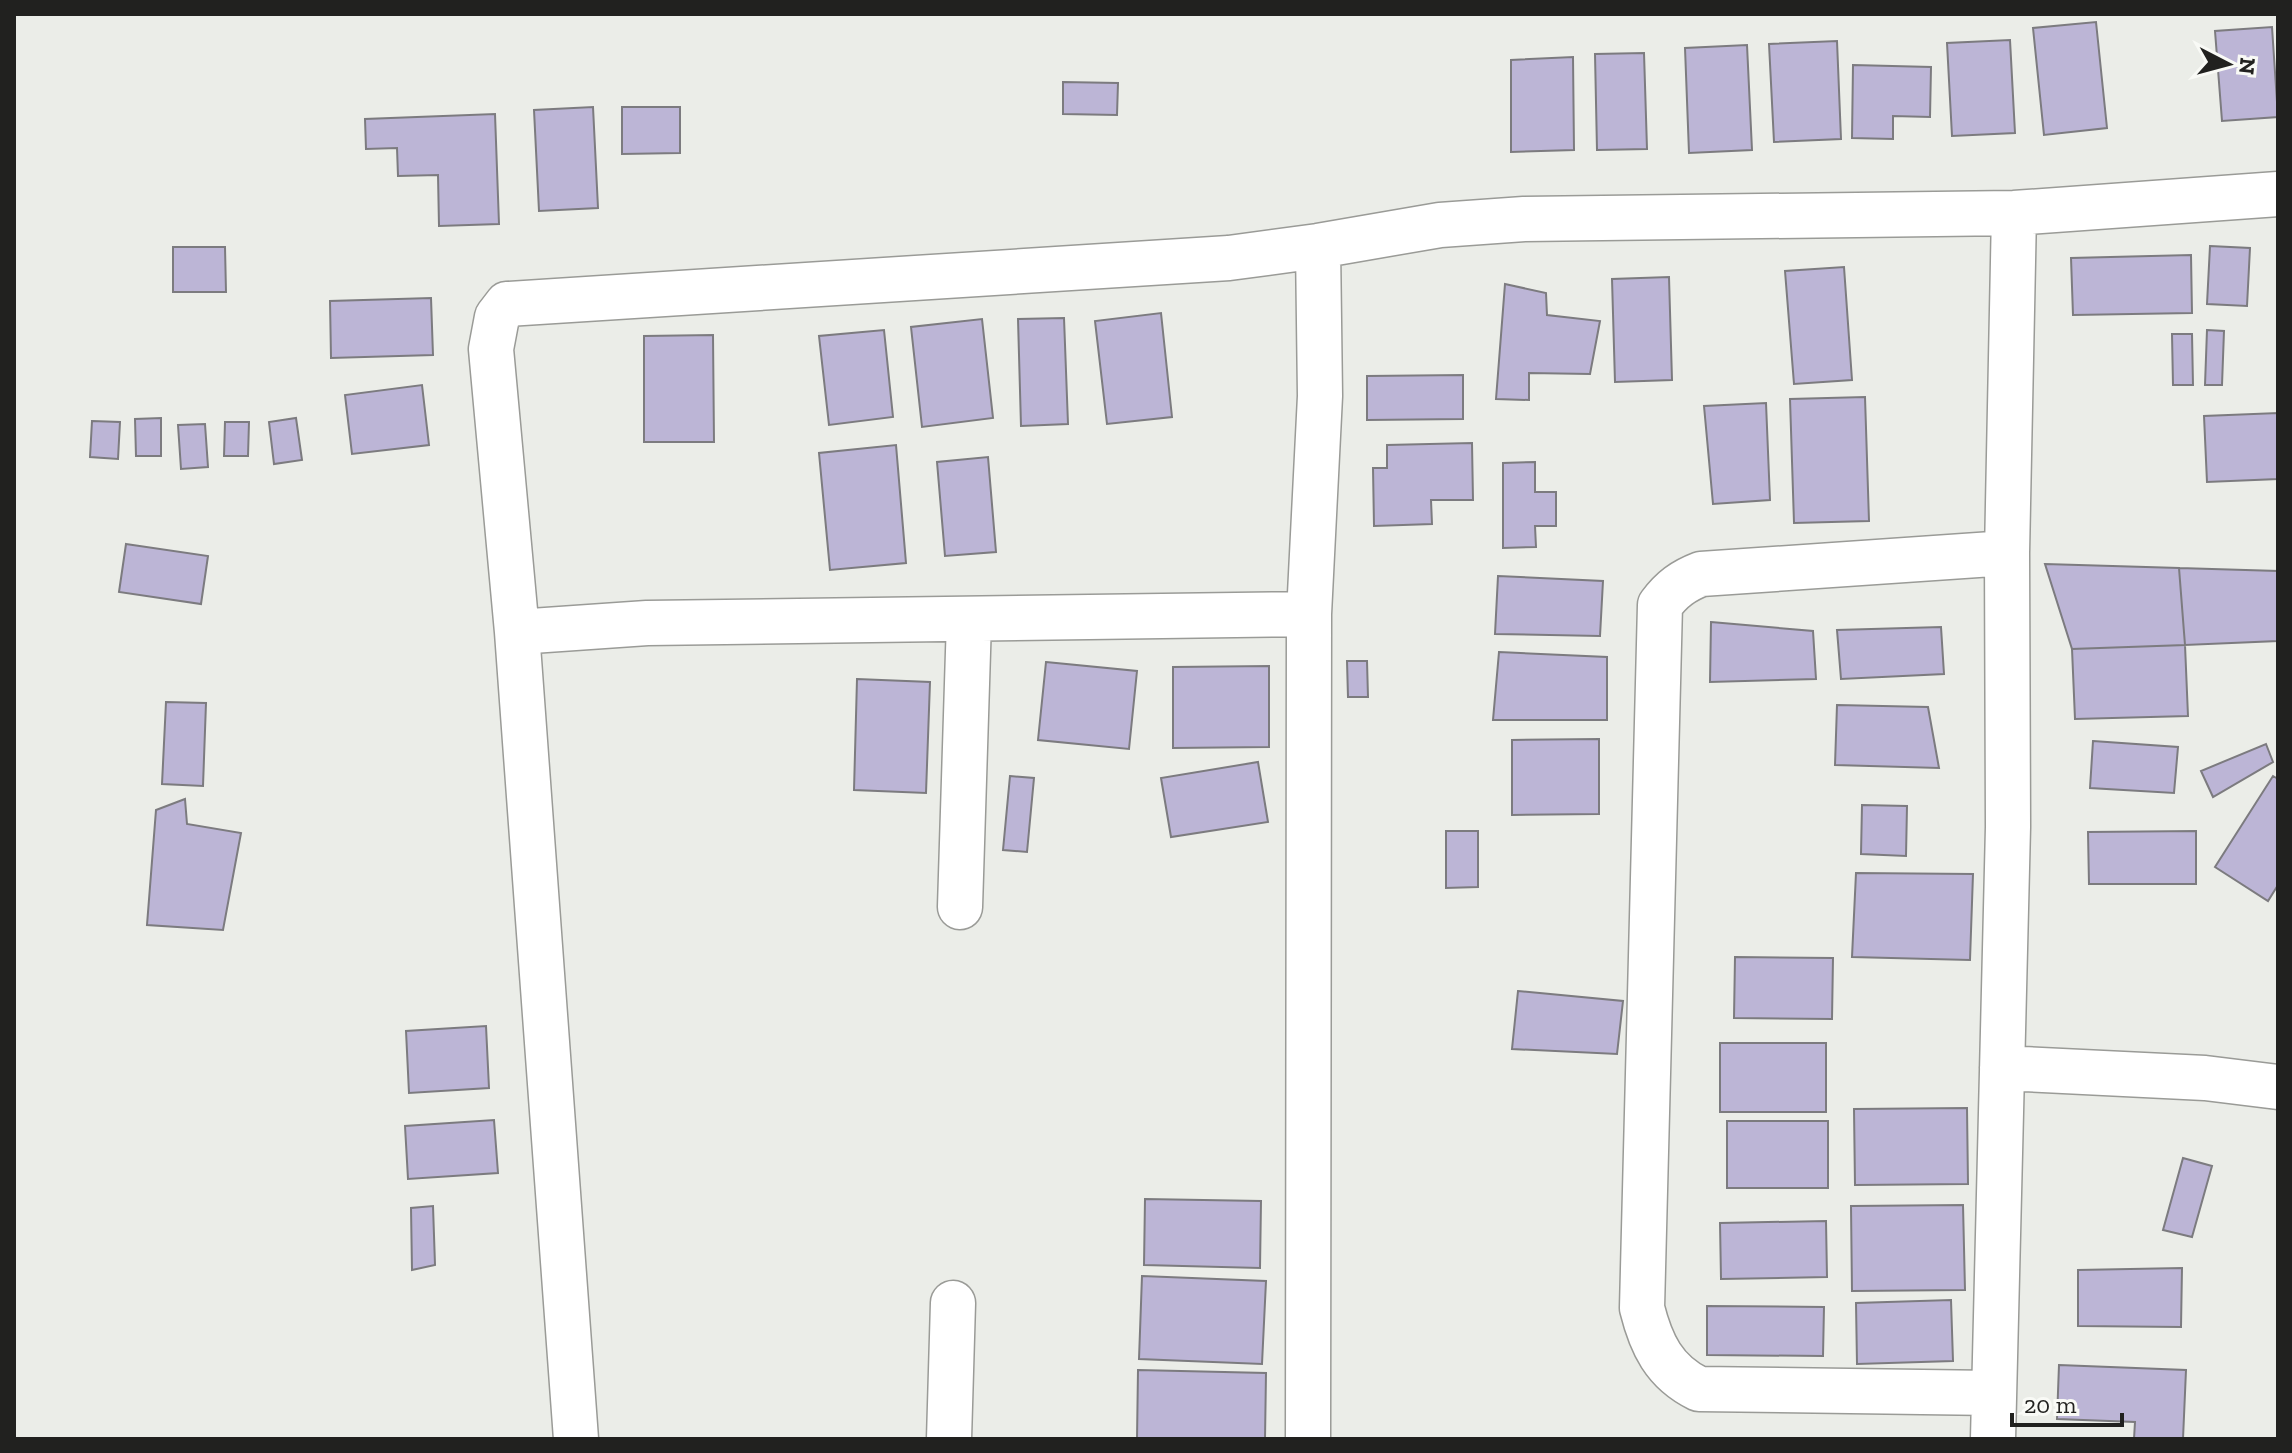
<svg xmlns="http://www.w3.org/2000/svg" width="2292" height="1453" viewBox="0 0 2292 1453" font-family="'Zilla Slab',serif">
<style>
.building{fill:#bcb5d6;stroke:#7c7b7f;stroke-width:2}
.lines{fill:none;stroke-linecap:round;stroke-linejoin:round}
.minor-casing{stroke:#9a9b97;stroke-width:47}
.minor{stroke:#fff;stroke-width:44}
</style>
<rect width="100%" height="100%" fill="#ebede8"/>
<path class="building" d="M2096 22 2107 128 2044 135 2033 28Z
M2272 27 2278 117 2222 121 2215 31Z
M2010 40 2015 133 1952 136 1947 43Z
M1837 41 1841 139 1774 142 1769 44Z
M1747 45 1752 150 1689 153 1685 48Z
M1644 53 1647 149 1597 150 1595 54Z
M1573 57 1574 150 1511 152V60Z
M1853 65 1931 67 1930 117 1893 116V139L1852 138Z
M1063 82 1118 83 1117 115 1063 114Z
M593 107 598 208 539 211 534 110Z
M622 107H680V153L622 154Z
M495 114 499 224 439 226 438 175 398 176 397 148 366 149 365 119Z
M2210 246 2250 248 2247 306 2207 304Z
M173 247H225L226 292H173Z
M2191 255 2192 313 2073 315 2071 258Z
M1844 267 1852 380 1794 384 1785 271Z
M1669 277 1672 380 1615 382 1612 279Z
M1505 284 1546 293 1547 315 1600 321 1590 374 1529 373V400L1496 399Z
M431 298 433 355 331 358 330 301Z
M1161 313 1172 417 1107 424 1095 321Z
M1064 318 1068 424 1021 426 1018 319Z
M982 319 993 418 922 427 911 327Z
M884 330 893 417 829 425 819 336Z
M2207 330 2224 331 2222 385H2205Z
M2172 334H2192L2193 385H2173Z
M713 335 714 442H644V336Z
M1463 375V419L1367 420V376Z
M422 385 429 445 352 454 345 395Z
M1865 397 1869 521 1794 523 1790 399Z
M1766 403 1770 500 1713 504 1704 406Z
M2278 413V479L2207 482 2204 416Z
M161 418V456H136L135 419Z
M296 418 302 460 274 464 269 422Z
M92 421 120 422 118 459 90 457Z
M225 422H249L248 456H224Z
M205 424 208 467 181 469 178 425Z
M1472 443 1473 500H1431L1432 524 1374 526 1373 468H1387V445Z
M896 445 906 563 830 570 819 453Z
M988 457 996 552 945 556 937 462Z
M1535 462V492H1556V526H1535L1536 547 1503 548V463Z
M126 544 208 556 201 604 119 592Z
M2045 564 2179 568 2185 645 2072 649Z
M2179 568 2278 571V641L2185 645Z
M1498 576 1603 581 1600 636 1495 634Z
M1711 622 1813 631 1816 679 1710 682Z
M1941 627 1944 674 1841 679 1837 630Z
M2185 645 2188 716 2075 719 2072 649Z
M1499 652 1607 657V720H1493Z
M1347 661H1367L1368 697H1348Z
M1046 662 1137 671 1129 749 1038 740Z
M1269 666V747L1173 748V667Z
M857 679 930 682 926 793 854 790Z
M166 702 206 703 203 786 162 784Z
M1837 705 1928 707 1939 768 1835 765Z
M1599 739V814L1512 815V740Z
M2093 741 2178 747 2174 793 2090 788Z
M2266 744 2273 762 2213 797 2201 771Z
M1258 762 1268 822 1171 837 1161 778Z
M1010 776 1034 778 1027 852 1003 850Z
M2273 776 2278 779V885L2268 901 2215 867Z
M185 799 187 824 241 833 223 930 147 925 156 810Z
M1862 805 1907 806 1906 856 1861 854Z
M1446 831H1478V887L1446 888Z
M2196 831V884H2089L2088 832Z
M1856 873 1973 874 1970 960 1852 957Z
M1735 957 1833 958 1832 1019 1734 1018Z
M1518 991 1623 1001 1617 1054 1512 1049Z
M486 1026 489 1088 409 1093 406 1031Z
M1720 1043H1826V1112H1720Z
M1967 1108 1968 1184 1855 1185 1854 1109Z
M494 1120 498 1173 408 1179 405 1126Z
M1727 1121H1828V1188H1727Z
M2183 1158 2212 1166 2192 1237 2163 1230Z
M1145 1199 1261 1201 1260 1268 1144 1265Z
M1963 1205 1965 1290 1852 1291 1851 1206Z
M433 1206 435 1265 412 1270 411 1208Z
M1826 1221 1827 1277 1721 1279 1720 1223Z
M2182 1268 2181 1327 2078 1326V1270Z
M1142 1276 1266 1281 1262 1364 1139 1359Z
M1951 1300 1953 1361 1857 1364 1856 1303Z
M1707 1306 1824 1307 1823 1356 1707 1355Z
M2059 1365 2186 1370 2183 1439H2134L2135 1422 2057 1419Z
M1138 1370 1266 1373 1265 1439H1137Z"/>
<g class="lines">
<defs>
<path id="minor" d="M517 632 647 623 1309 614
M960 907 969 620
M2002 1068 2205 1078 2278 1087
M1994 1393 1699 1389C1664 1372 1651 1344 1642 1308L1660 605C1672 589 1683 581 1701 574L2007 553
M576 1439 517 632 491 349 497 317 507 304 1229 258 1318 246 1440 225 1524 219 2014 213 2278 194
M949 1439 953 1303
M1308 1439 1309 614 1320 396 1318 246
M1993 1439 2008 827 2007 553 2014 213"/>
</defs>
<use href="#minor" class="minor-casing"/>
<use href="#minor" class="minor"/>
</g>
<rect width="2292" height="1453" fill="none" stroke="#21211f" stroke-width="32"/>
<g transform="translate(2228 64) rotate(96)" stroke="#f9faf6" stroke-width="6" paint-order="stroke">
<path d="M0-6L14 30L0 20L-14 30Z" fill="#21211f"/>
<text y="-12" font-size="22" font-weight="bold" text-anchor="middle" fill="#21211f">N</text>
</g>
<path d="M2012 1413v12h110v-12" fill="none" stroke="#21211f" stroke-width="4"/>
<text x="2024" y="1413" font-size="24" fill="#21211f" stroke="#f9faf6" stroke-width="6" paint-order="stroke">20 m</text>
</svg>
